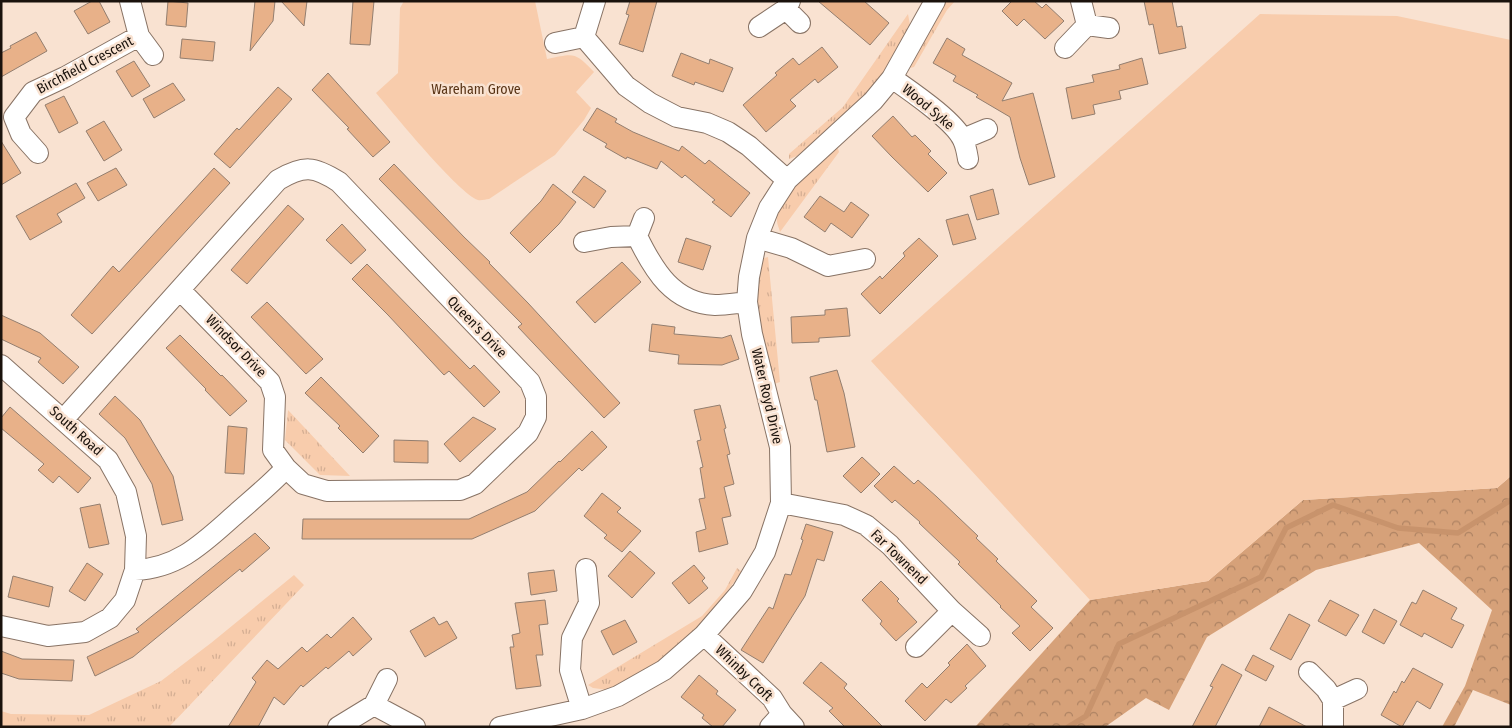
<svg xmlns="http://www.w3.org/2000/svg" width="1512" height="728" viewBox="0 0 1512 728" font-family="'Fira Sans Condensed',sans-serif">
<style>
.grass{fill:url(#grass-tufts)}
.forest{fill:url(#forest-crowns)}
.park{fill:#f8ccac}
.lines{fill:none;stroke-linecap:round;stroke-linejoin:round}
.stream{stroke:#c8936c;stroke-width:5.5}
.building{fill:#e8b189;stroke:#937e6f}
.street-casing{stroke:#887365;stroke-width:22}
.street{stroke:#fff;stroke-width:20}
.labels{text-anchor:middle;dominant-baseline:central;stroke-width:5;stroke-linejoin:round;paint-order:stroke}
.street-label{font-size:14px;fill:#1a120c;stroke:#f9e2d1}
.park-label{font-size:14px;fill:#593416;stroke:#f9e2d1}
</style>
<defs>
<pattern id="grass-tufts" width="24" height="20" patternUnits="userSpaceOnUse" patternTransform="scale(1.25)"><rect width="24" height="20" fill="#f8ccac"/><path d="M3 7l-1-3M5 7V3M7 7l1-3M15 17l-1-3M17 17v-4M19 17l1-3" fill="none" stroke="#d4ae93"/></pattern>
<pattern id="forest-crowns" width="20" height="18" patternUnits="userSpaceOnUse" patternTransform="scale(1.25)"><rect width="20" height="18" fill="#d6a179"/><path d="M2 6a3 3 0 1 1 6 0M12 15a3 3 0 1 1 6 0" fill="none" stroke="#ad8262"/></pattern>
</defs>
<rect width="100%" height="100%" fill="#f9e2d1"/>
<path class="grass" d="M945 1H955L947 10 914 67 910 68Z
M908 14 910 25 884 73 860 102 797 156 789 159V154L843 107Z
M837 145 839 152 780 232C779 228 777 224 777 221 775 195 819 161 837 145Z
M768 257 780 382 774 384C766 348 745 291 764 258Z
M288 410 350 476 320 475 285 440Z
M737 568 742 572 700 626 679 646 643 672 608 690 593 688 588 685 702 616 725 590Z
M294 575 304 585 169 727H1V711L11 714 89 715 161 681 211 643Z"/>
<path class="forest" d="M1511 476V705L1473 690 1454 727H1442L1465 686 1492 610 1419 543 1316 570 1207 637 1169 710 1146 698 1105 727H975L1090 600 1208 581 1303 500 1497 488Z"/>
<path class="park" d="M404 1H535L547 59C574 54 574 51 594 72L576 92 591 108 584 120 555 155 489 199C486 199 481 201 478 200 459 194 393 113 376 93L398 73 400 8Z
M1260 14 1397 16 1511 40V476L1497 488 1303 500 1208 581 1090 600 871 361Z"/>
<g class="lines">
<path class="stream" d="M1068 727 1086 716 1119 644 1261 577 1286 528 1333 505 1398 528 1458 533 1511 500"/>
</g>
<path class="building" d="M92 1H99L110 22 88 34 74 11Z
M168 1 188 3 186 27 166 25Z
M255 1H275L273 21 250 51Z
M281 1H307L304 26Z
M353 1H374L370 45 350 44Z
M630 1H657L643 52 619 44 629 15 626 14Z
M818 1H864L889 23 870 45Z
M1012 1H1034L1042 8 1046 4 1064 21 1045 39 1024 19 1017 26 1002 11Z
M1144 1H1172L1177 27 1182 26 1186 48 1159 54 1153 24 1149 25Z
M36 32 47 51 1 77V53L11 48 10 46Z
M947 38 965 49 962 55 1012 83 1002 101 1033 93 1055 177 1029 185 1020 158 1010 117 976 97 978 95 953 81 956 76 933 63Z
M182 39 215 42 213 61 180 58Z
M822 47 838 67 818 83 815 79 790 100 796 106 766 132 743 105 777 75 775 73 793 58 799 65Z
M681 53 709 64 710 59 733 68 723 92 695 82 694 85 672 76Z
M1142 58 1148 84 1119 91 1121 99 1093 105 1095 114 1072 119 1066 88 1094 82 1092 75 1120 69 1119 65Z
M134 61 150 86 132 97 116 71Z
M328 73 390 142 373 157 347 129 349 128 312 90Z
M173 83 185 100 154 118 143 99Z
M278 87 292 99 230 168 214 154 237 128 239 130Z
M64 96 78 123 59 133 45 105Z
M597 108 617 119 615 122 633 132 679 151 682 146 705 164 709 160 750 193 731 217 712 202 715 200 685 175 682 178 661 161 657 169 627 157 626 159 605 147 607 144 583 130Z
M893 116 912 137 915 135 931 151 928 154 947 173 928 192 892 157 872 136Z
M104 121 122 150 104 161 86 131Z
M1 141 21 173 1 185Z
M394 164 464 237 490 262 489 263 528 303 620 403 604 418 518 327 522 324 379 179Z
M116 168 127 185 98 201 87 183Z
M214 168 230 183 92 334 71 315 113 266 119 272Z
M584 176 606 191 594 208 572 192Z
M76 183 85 198 57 214 62 222 30 240 16 216Z
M553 184 576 202 559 224 530 253 510 233 541 201Z
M993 189 999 214 977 220 970 196Z
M820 196 844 212 851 202 869 215 852 238 831 223 825 232 804 217Z
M288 205 304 219 247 284 231 270Z
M968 214 976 239 953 245 946 220Z
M342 224 366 250 351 264 326 240Z
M686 238 711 246 703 270 678 262Z
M919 238 938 256 880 314 861 294 880 276 882 279 905 256 903 253Z
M622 262 641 282 595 323 576 302Z
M367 264 470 369 474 365 500 392 484 407 449 371 444 375 388 315 352 279Z
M267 302 323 359 306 374 251 317Z
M847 308 850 336 819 338V342L792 343 791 317 825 315V310Z
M1 315 40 333 79 367 63 384 38 362 41 358 1 339Z
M652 324 675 327 674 334 722 338 731 335 739 359 722 365 678 364 679 355 649 351Z
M180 335 221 376 222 375 247 401 230 416 205 390 206 389 166 348Z
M837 370 844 393 855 447 827 452 817 400H815L810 377Z
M321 377 379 436 363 453 338 428 340 426 305 393Z
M115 396 140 420 173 476 183 520 162 525 152 484 125 438 99 414Z
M720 405 726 428 724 429 730 454 727 455 734 484 724 487 731 516 722 518 728 544 699 552 696 532 706 529 699 499 705 498 700 468 703 467 697 441 701 440 694 410Z
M10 407 91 478 78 493 59 476 53 483 38 470 44 464 1 428V418Z
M473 417 496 429 460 462 444 444Z
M228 426 247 428 244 474 225 473Z
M592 431 607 447 582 471 579 468 535 511 472 539H302L303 519H469L527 492 559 461 560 462Z
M394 440 428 441V463L394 462Z
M862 457 880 474 861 493 843 476Z
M894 466 914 484 918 480 937 497 978 536 976 538 998 559 996 561 1037 601 1031 607 1053 628 1030 651 1012 633 1020 626 1000 607 1001 606 958 564 960 562 919 523 920 522 895 500 892 503 874 486Z
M602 493 621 508 617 512 641 531 622 552 604 538 607 535 584 516Z
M100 504 109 544 89 548 80 508Z
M806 524 833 532 824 561 817 559 805 596 763 663 741 650 769 607 773 609 785 574 791 575 803 540 801 539Z
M255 533 270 548 242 572 240 569 133 657 95 676 87 657 139 632 136 629Z
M630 551 655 573 632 598 608 576Z
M87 563 103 574 85 601 69 591Z
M694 565 705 578 702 581 708 588 689 604 672 583Z
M554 570 557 591 531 595 528 573Z
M13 576 53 587 49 607 8 597Z
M881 581 899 599 897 601 917 622 896 641 880 624 882 621 862 600Z
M1423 590 1457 608 1451 619 1464 625 1452 648 1424 633 1422 637 1400 625 1412 602 1416 604Z
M545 600 548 624 539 625 543 655H536L541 686 516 689 510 647H514L512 635 520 633 515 603Z
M1330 600 1359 615 1346 636 1318 621Z
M1374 609 1397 621 1384 644 1362 632Z
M1289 614 1310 625 1291 660 1270 649Z
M353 617 372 639 353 656 349 651 328 669 326 667 303 687 301 685 284 705 274 697 258 727H228L256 682 252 678 267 660 278 669 302 647 307 652 327 634 331 638Z
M434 617 439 625 447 621 457 638 425 657 410 631Z
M625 620 637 642 613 655 601 631Z
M967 644 986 666 965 686 967 688 951 703 946 699 925 721 905 701 922 683 927 688 950 665 948 663Z
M1 651 22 659 74 660 72 681 19 679 1 673Z
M1253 655 1274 666 1266 681 1245 670Z
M821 662 847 684 844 688 883 727H845L829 711 833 708 803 683Z
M1222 664 1242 675 1215 727H1192L1213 687 1210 686Z
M1413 668 1443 684 1430 709 1417 701 1402 727 1381 715 1394 691 1396 693 1402 681 1404 683Z
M699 675 718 691 716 694 736 710 722 727H713L702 718 704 715 681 697Z
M1269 707 1307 727H1259Z"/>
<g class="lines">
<defs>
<path id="street" d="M595 1 584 37 626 86 650 103 677 117 707 123 728 132 749 146 787 180
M786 9 800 23
M1087 25 1109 28
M759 27 786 9 790 1
M139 36 153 55
M555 43 584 37
M1065 48 1087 25 1081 1
M892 78C910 91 954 120 963 140 966 146 967 153 968 159
M963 139 987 129
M38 153 21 134 14 117 33 92 65 77 139 36 130 1
M637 236 644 218
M757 238 791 248 828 266 865 259
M584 242 611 237 637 236C654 271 673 303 715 305 726 305 737 303 747 302
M1 365 108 460 126 492 136 536 135 570 125 600 110 618 85 632 48 636 1 626
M63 420 70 412 278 180C304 165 314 166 339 182L530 382 536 397V417L528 433 475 484 460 490 327 491 303 484 286 468 273 450 275 397 270 382 180 290
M781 503 844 515 866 525 890 545 952 611 980 636
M135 570C180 568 205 541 237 513 254 498 271 484 286 468
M704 635 772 698 782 714 794 727
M916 647 952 611
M1309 672 1326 689 1333 700V727
M1333 700 1357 689
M374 705 387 679
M582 709 570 670 572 638 589 603 586 569
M338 727 374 705 415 727
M500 727 582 709 618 696 664 670 704 635 742 591 765 552 781 503 780 447 752 334 747 302 749 277 757 238 769 208 787 180 873 101 892 78 935 1
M770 727 782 714"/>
</defs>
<use href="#street" class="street-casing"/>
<use href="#street" class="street"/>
</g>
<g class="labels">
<g class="street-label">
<text transform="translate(85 65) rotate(-28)">Birchfield Crescent</text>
<text transform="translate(928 107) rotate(40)">Wood Syke</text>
<text transform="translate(477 327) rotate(46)">Queen's Drive</text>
<text transform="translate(236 346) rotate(46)">Windsor Drive</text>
<text transform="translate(767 396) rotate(77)">Water Royd Drive</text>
<text transform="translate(76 431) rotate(42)">South Road</text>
<text transform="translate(899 557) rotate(44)">Far Townend</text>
<text transform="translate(744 673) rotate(44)">Whinby Croft</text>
</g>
<g class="park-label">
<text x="476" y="89">Wareham Grove</text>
</g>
</g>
<rect width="1512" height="728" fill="none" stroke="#1a120c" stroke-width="5"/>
</svg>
